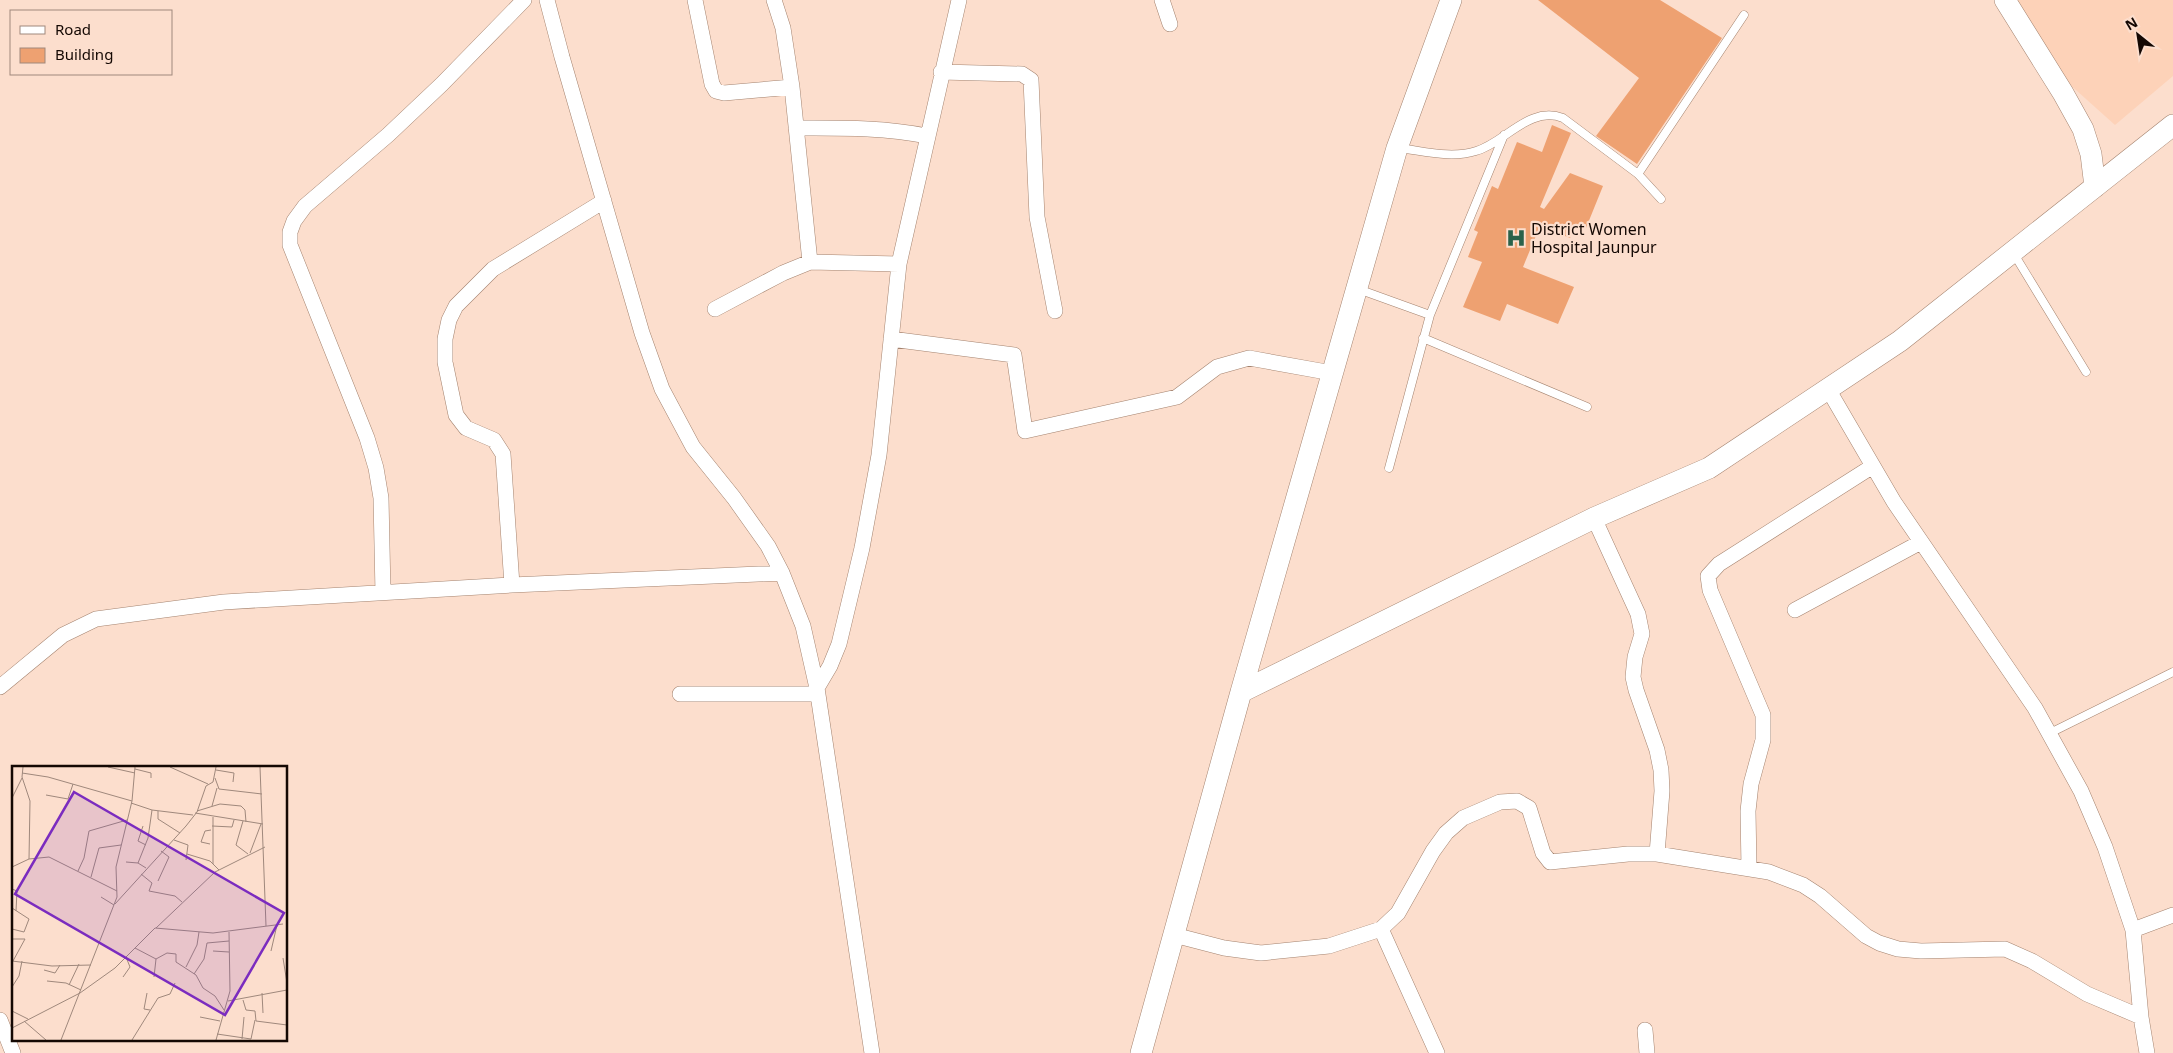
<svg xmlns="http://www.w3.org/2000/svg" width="2173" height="1053" viewBox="0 0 2173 1053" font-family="'Noto Sans',sans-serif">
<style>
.built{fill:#fdd2b8}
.building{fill:#eea171}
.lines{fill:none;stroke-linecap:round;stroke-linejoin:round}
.lane-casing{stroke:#a4836f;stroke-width:9}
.street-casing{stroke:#a4836f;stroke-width:16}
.secondary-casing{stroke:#a4836f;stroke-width:22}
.lane{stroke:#fff;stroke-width:8}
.street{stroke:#fff;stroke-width:15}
.secondary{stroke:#fff;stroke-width:21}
.labels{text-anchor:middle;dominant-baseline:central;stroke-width:4.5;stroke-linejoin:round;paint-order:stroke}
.poi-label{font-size:16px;fill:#140803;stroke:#fcdecd;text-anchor:start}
.inset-road{fill:none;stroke:#9f887c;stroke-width:1}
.view{fill:#7b2cbf;fill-opacity:0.15;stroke:#7b2cbf;stroke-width:2.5}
.inset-edge{fill:none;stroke:#140803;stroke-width:2.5}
</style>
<rect width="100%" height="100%" fill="#fcdecd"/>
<path class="built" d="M2016 0H2173V76L2115 125 2067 82Z"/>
<path class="building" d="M1538 0H1660L1722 38 1637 164 1596 136 1639 78Z
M1552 125 1571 133 1540 207 1544 209 1570 173 1603 186 1586 228 1576 224 1570 238 1540 226 1523 267 1574 287 1558 324 1507 304 1500 321 1463 307 1482 262 1468 257 1478 232 1474 230 1492 186 1498 189 1517 142 1542 152Z"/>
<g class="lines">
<defs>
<path id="lane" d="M1399 148C1424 151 1451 159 1476 151 1505 143 1529 105 1563 118L1638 174 1661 199
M1638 174 1744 15
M2014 254 2086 372
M1358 289 1430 315
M1423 338 1587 407
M1389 468 1430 315 1504 135
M2050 733 2173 672"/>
<path id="street" d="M547 0 562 57 642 333 662 389 693 447 734 498 768 546 782 573 803 626 817 688 872 1053
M695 0 712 84 716 91 724 93 792 87
M774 0 783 28 792 87 810 262
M1162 0 1170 24
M941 72 1022 74 1031 80 1037 217 1055 311
M796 128C840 128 883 127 927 136
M715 309 783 273 810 262 899 264
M891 339 1014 355 1025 431 1177 397 1217 367 1249 358 1332 373
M1828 389 1894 502 2035 708 2081 791 2105 847 2133 930 2141 1017 2147 1053
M1594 518 1638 614 1642 634 1635 657 1633 677 1636 690 1657 750 1661 770 1662 791 1657 854
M512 585 503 454 494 440 466 428 456 415 445 362V339L449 320 456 306 493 269 604 201
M383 593 381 498 376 468 367 438 290 245V232L294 221 305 206 388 135 442 84 524 0
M1795 610 1921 542
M0 687 63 635 96 619 224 602 512 585 782 573
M817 688 830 666 839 644 862 548 879 455 899 264 959 0
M680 694H818
M1749 868 1748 811 1751 784 1763 740V715L1710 590 1708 576 1719 564 1873 466
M1381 929 1437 1053
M2133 930 2173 915
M1174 935 1224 948 1261 953 1329 946 1381 929 1398 913 1433 851 1446 833 1463 818 1500 802 1517 801 1529 808 1543 853 1550 862 1628 854H1657L1769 872 1803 885 1820 896 1866 936 1879 943 1898 949 1921 951 2005 949 2032 961 2087 994 2141 1017
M0 1020 13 1053
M1645 1030 1647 1053"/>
<path id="secondary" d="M2005 0 2063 93 2083 129 2091 154 2095 187
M1241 692 1397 148 1451 0
M1141 1053 1241 692 1594 518 1709 468 1900 341 2173 125"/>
</defs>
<use href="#lane" class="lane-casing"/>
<use href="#street" class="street-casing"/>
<use href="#secondary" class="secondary-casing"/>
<use href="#lane" class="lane"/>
<use href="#street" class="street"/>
<use href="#secondary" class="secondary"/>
</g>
<defs>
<symbol id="hospital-bare" viewBox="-9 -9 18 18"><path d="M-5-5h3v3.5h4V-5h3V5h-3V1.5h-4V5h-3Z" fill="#2b624a" stroke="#fcdecd" stroke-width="2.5" paint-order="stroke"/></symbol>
</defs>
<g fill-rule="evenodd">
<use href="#hospital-bare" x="1502" y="224" width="28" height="28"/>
</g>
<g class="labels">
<g class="poi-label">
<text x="1531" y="229">District Women<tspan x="1531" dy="18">Hospital Jaunpur</tspan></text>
</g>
</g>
<g transform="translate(12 766)">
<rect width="275" height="275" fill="#fcdecd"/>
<path class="inset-road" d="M11 1 10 11 18 35 17 93M96 1 123 7M158 1 196 18M248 1 254 160M123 3 139 7V12M204 4 222 7 221 16M10 7 36 11 120 35M203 12 207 23 250 28M34 29 56 33 61 18M0 32 10 12M119 37 140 44 181 49M200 40 205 22M146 45V53L168 67M185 45 208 38 229 40 233 44 234 56M183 47 251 58M201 51V98M231 55 224 79 236 88M131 60 126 75 134 79M200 60 220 61 222 54M162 74 176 79 174 94M198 78 189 76 193 65 199 64M238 87 249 58M175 88 198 95 207 104M114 96 126 97 134 102M126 97 136 72 140 44M0 101 17 93 37 91 105 125M66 105 72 92 77 65 115 54M129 108 140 117 137 125 163 130 170 136M79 111 87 82 109 79M146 115 157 91 149 85M0 123 5 125 4 145M89 131 102 139M103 138 174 60 185 46 194 20 201 16 204 1M0 142 17 153 12 166 0 163M144 162 203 106 253 81M1 173H13L1 195M123 182 144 193 155 187 164 188V196L184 209 191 222 203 230 212 244M201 185 217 186M259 185 265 159M271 192 275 217M0 195 40 200 79 199M174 201 185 179 187 166M32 204 43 207 48 199M182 208 192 193 195 177 217 175M111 211 118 201 114 191M142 211 144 193M35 215 54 217 69 224M57 219 67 198M0 221 7 210 10 195M135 227 132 243 138 244M250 227 251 247M231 234 234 244 243 245 244 255 275 259M216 235 275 224M0 245 16 253M188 251 208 255M12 255 34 274M0 262 68 227 103 202 143 162 201 167 271 158M205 268 239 273 243 254M230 273 232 251M49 274 105 131 104 101 120 35 123 1M120 274 146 232 158 228 163 217M204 274 218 225 217 166"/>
<path class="view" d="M62 26 272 147 213 249 3 128Z"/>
<rect width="275" height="275" class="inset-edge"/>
</g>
<rect x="10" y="10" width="162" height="65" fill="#fcdecd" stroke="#9f887c"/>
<rect x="20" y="26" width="25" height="8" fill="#ffffff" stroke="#9f887c"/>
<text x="55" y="35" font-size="15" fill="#140803">Road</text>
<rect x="20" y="48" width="25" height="15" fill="#eea171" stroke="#9f887c"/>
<text x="55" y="60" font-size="15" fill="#140803">Building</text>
<g transform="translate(2138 35) rotate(330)" stroke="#fcdecd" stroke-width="4" paint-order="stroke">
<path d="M0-4L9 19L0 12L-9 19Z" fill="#140803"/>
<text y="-8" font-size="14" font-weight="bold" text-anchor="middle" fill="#140803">N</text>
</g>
</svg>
